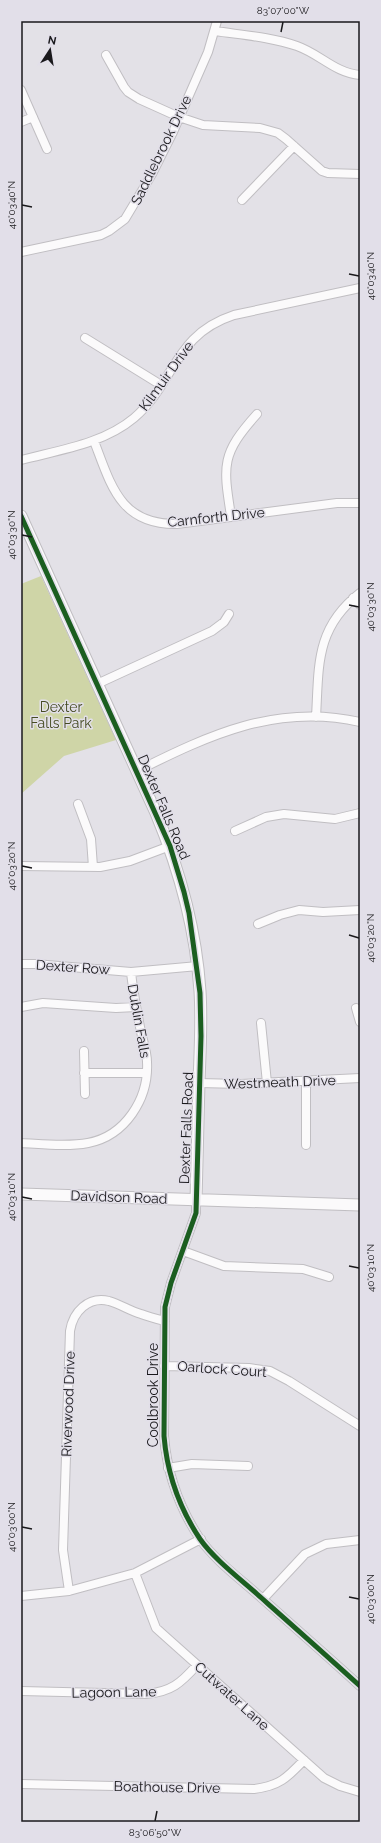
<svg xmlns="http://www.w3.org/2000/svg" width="381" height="1843" viewBox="0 0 381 1843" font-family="Raleway,sans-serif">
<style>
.green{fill:#cfd5a7}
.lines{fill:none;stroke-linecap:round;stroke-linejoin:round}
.street-casing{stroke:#c0bec2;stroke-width:10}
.secondary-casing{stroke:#c0bec2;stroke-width:13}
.street{stroke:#fbfafb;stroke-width:8}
.secondary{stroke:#fbfafb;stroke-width:11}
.cycleway-casing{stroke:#e2dfe9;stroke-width:8}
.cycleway{stroke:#1b5e20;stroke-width:5}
.ticks{fill:none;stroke:#1a191c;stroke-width:1.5}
.labels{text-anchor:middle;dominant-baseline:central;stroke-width:3;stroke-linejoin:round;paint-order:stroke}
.street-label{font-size:14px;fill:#1a191c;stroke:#e2dfe9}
.park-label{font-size:14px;fill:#454b21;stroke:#e2dfe9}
.neatline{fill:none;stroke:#1a191c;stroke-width:1.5}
.ticks-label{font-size:10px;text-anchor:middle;fill:#1a191c}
</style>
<rect width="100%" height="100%" fill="#e3e1e7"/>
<path class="green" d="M41 576 116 740 64 756 21 794V584Z"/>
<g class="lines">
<defs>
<path id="street" d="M215 31C242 35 271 37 297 46 320 54 335 73 360 75
M106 55 124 87 128 92 139 99 179 117 203 125 260 128 278 133 286 139 322 171 328 173 360 174
M21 90 47 149
M21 122 33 117
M242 200 294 146
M21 252 101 235 109 231 125 219 152 174 173 132 208 52 217 21
M85 338 161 385
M94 441C111 485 120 525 177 524L337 503H360
M21 460C59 450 103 444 134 418 176 382 173 335 234 315L360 288
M231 516C223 465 221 454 257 414
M353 598 360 605
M97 684 212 631 224 622 229 614
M316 717C319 666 315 628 360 593
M137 771C209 735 277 703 360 722
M78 804 91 839 93 867
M235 831 266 817 284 814 335 819 360 813
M21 866 100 867 130 861 170 846
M258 924 280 915 299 910 323 912 360 910
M21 964H35L131 972 198 966
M21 1007 43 1003 116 1008 136 1007
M356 1008 360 1022
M261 1023 267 1083
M84 1051 85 1094
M84 1073H146
M199 1083 241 1084 360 1078
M21 1143C42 1144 67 1147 88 1143 125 1136 149 1099 147 1062 147 1052 143 1041 141 1032 137 1012 133 992 131 972
M306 1145V1081
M196 1200V1213L171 1283 165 1307 164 1436C167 1473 180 1509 200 1539 214 1559 239 1578 257 1594 292 1625 326 1655 360 1686
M183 1251 224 1266 303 1269 329 1277
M164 1366 249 1368 270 1371 289 1381 360 1426
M168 1468 192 1464 248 1466
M135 1573 156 1628 166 1637 324 1778 340 1786 360 1792
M69 1591 63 1550 70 1331C73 1312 88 1296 109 1301 120 1304 130 1311 141 1314 149 1317 157 1319 165 1321
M21 1596 69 1591 135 1573 201 1539
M263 1599 305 1554 326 1544 360 1540
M21 1691 146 1694C171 1692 181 1683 197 1665
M21 1784 254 1789C279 1786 287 1778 304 1760"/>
<path id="secondary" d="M21 516 156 813C180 871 196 929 200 991 202 1022 200 1052 199 1082 198 1121 197 1161 196 1200
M21 1194 360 1205"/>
</defs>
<use href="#street" class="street-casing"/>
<use href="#secondary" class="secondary-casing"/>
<use href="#street" class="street"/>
<use href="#secondary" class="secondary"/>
<defs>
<path id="cycleway" d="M21 516 170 846 184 892 189 913 200 993 201 1036 196 1213 171 1283 165 1307 164 1436C167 1473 180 1509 200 1539 214 1559 239 1578 257 1594 292 1625 326 1655 360 1686"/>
</defs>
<use href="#cycleway" class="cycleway-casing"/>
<use href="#cycleway" class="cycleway"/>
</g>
<path class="ticks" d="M281 32 283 22M22 205 32 207M349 274 359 276M22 535 32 537M349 605 359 607M22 866 32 868M349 935 359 938M22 1197 32 1199M349 1266 359 1268M22 1527 32 1529M349 1597 359 1599M155 1821 157 1811"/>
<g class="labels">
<g class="street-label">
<text transform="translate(161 150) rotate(-64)">Saddlebrook Drive</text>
<text transform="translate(166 376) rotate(-54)">Kilmuir Drive</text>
<text transform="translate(216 517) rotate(-6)">Carnforth Drive</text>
<text transform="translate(164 807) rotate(67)">Dexter Falls Road</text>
<text transform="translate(73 967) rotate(4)">Dexter Row</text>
<text transform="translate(139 1021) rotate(80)">Dublin Falls</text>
<text transform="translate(280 1082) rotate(-2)">Westmeath Drive</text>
<text transform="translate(186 1128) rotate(-88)">Dexter Falls Road</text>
<text transform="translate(119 1197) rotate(2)">Davidson Road</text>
<text transform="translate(222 1369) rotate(4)">Oarlock Court</text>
<text transform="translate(153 1395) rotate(-90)">Coolbrook Drive</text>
<text transform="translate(68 1404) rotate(-88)">Riverwood Drive</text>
<text transform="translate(114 1692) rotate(-1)">Lagoon Lane</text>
<text transform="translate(232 1696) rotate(42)">Cutwater Lane</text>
<text transform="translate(167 1787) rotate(1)">Boathouse Drive</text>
</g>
<g class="park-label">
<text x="61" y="707">Dexter<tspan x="61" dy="16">Falls Park</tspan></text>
</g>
</g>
<rect width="381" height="1843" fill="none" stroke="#e2dfe9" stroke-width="44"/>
<g transform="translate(50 50) rotate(12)" stroke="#e2dfe9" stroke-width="3" paint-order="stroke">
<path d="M0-3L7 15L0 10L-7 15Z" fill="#1a191c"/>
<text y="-6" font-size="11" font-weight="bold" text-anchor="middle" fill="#1a191c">N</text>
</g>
<rect x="22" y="22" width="337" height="1799" class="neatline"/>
<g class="ticks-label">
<text x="283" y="14">83°07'00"W</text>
<text transform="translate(11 205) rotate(-90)" y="4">40°03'40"N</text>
<text transform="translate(370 276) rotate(-90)" y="4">40°03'40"N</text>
<text transform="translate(11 535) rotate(-90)" y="4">40°03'30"N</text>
<text transform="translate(370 607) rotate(-90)" y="4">40°03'30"N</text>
<text transform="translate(11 866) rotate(-90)" y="4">40°03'20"N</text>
<text transform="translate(370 938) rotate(-90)" y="4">40°03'20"N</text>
<text transform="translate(11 1197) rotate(-90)" y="4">40°03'10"N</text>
<text transform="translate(370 1268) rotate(-90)" y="4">40°03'10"N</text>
<text transform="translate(11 1527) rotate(-90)" y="4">40°03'00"N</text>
<text transform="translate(370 1599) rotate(-90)" y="4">40°03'00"N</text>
<text x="155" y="1836">83°06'50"W</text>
</g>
</svg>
